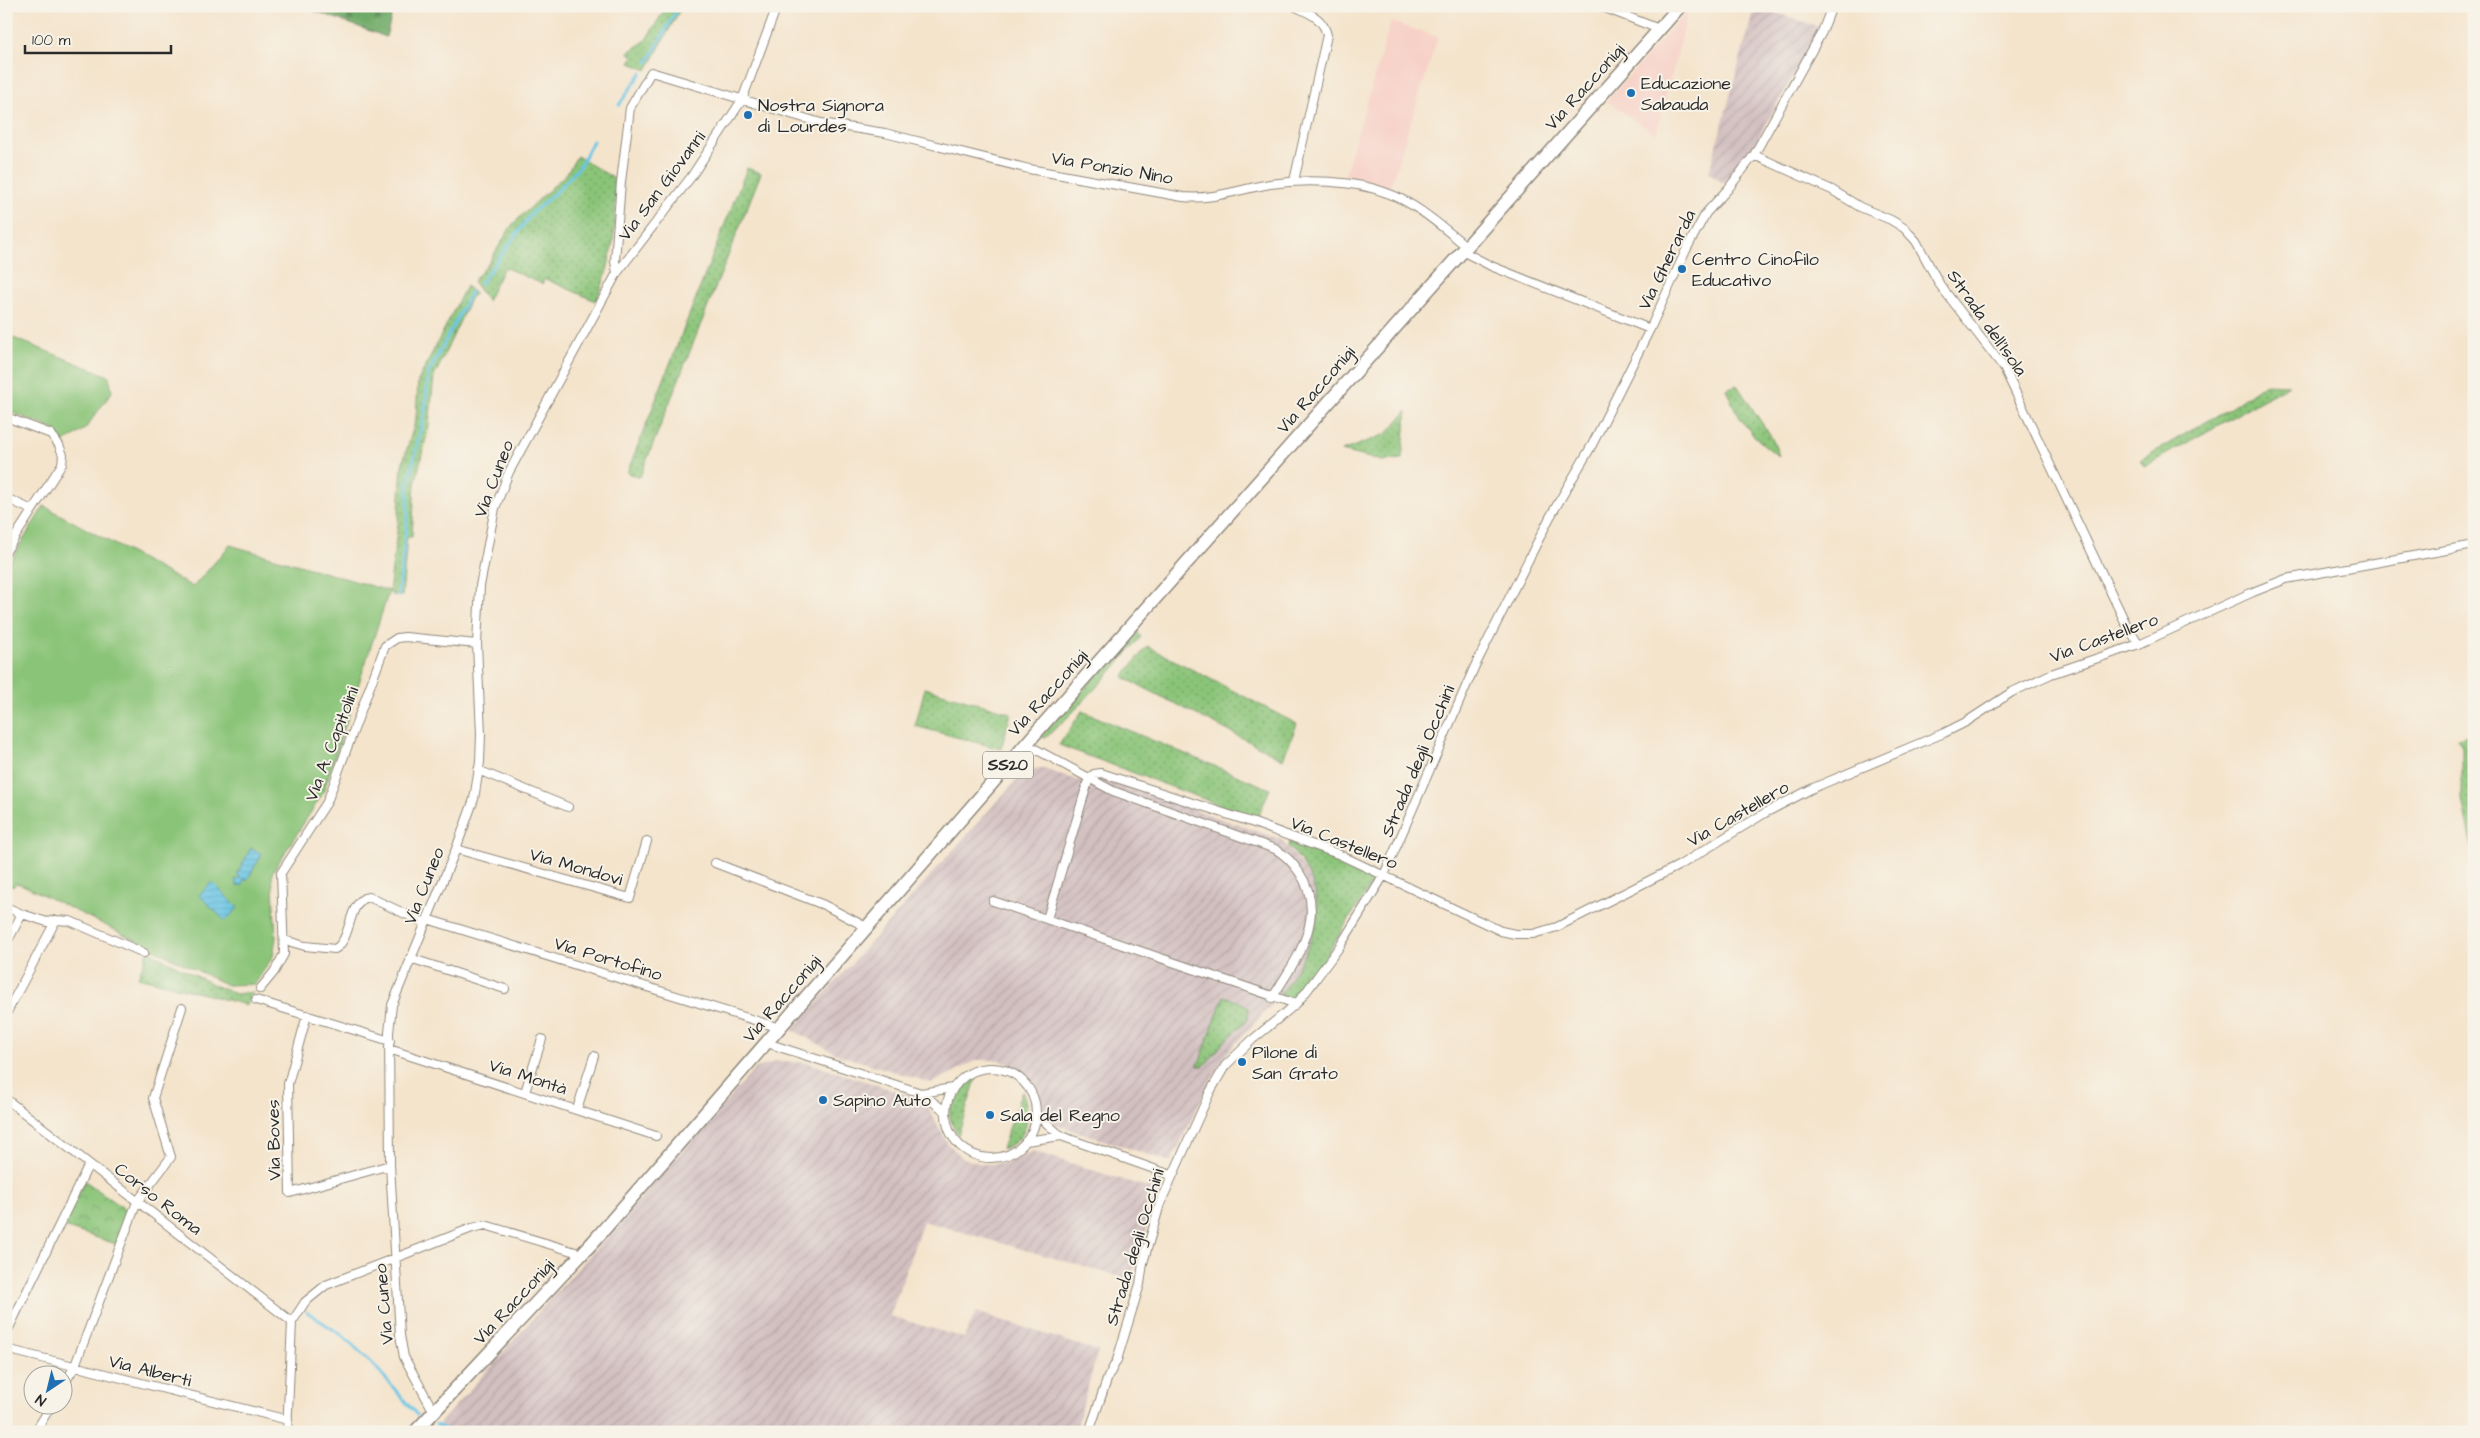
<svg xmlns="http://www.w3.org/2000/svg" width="2480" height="1438" viewBox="0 0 2480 1438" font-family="'Architects Daughter',sans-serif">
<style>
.built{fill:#f7d1c8}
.industrial{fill:url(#industrial-furrows)}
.grass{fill:url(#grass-dots);stroke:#5a7852}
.forest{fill:url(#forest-firs);stroke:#4d6a4a}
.park{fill:url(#park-crowns);stroke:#5a7852}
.garden{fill:#8ac478;stroke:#5a7852}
.water{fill:url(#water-rules);stroke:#497888}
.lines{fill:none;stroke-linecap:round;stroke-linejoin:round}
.stream{stroke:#67c5e5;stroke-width:3}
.street-casing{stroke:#90887c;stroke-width:10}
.primary-casing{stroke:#90887c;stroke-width:15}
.street{stroke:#fff;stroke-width:8}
.primary{stroke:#fff;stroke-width:12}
.poi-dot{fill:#1f6fb2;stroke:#f7f3e8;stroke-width:2}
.labels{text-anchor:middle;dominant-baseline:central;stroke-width:4;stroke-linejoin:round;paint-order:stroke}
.shield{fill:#f7f3e8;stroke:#686764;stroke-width:1}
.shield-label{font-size:16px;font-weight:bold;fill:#2b2b2b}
.poi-label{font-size:18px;fill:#2b2b2b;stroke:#f7f3e8;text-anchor:start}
.street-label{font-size:18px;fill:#2b2b2b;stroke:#f7f3e8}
</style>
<defs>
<pattern id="industrial-furrows" width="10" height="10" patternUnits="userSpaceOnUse" patternTransform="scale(1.25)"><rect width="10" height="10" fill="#d2bfc0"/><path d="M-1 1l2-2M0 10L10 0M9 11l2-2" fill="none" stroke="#b4a4a5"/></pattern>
<pattern id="grass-dots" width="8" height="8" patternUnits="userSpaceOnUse" patternTransform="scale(1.25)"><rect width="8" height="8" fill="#8ac478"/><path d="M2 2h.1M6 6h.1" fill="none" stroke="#719f63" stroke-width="1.8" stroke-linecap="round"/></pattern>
<pattern id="forest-firs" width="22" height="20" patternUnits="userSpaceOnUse" patternTransform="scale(1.25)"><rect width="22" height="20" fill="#6faa68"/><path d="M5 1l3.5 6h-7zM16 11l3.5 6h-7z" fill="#5b8b56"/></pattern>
<pattern id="park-crowns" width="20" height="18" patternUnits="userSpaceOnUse" patternTransform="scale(1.25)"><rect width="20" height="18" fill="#8ac478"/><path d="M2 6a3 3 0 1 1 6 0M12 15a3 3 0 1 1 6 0" fill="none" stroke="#719f63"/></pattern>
<pattern id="water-rules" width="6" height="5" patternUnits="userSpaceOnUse" patternTransform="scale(1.25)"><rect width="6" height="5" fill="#67c5e5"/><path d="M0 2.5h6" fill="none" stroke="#5aa9c5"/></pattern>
</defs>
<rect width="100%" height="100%" fill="#f7f3e8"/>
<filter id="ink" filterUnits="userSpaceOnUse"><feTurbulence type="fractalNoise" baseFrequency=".02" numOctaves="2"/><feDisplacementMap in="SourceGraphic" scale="10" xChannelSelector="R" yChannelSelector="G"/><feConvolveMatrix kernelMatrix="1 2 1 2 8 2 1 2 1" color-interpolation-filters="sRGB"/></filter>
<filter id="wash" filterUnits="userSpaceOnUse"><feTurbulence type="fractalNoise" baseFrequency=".0096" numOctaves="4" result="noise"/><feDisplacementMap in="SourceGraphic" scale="20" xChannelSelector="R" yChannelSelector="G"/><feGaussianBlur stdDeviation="1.12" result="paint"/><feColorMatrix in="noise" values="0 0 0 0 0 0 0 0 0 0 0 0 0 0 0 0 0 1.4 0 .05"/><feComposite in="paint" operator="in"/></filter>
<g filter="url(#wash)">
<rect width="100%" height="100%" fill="#f4e4cc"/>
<path class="built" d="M1689 9 1671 77 1656 135 1607 101Z
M1391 22 1438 37 1389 190 1343 180Z"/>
<path class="industrial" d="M1755 6 1820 27 1751 151 1724 184 1709 172Z
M1041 768 1077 780 1103 778 1282 840 1307 872 1317 893 1316 928 1304 959 1280 995 1228 1052 1207 1087 1171 1162 1054 1124 1042 1105 1032 1081 1021 1071 1000 1060H977L932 1083 839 1055 792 1030 1025 770Z
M777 1061 808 1063 924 1100 948 1144 963 1158 982 1164 1007 1163 1033 1151 1158 1191 1131 1280 923 1221 890 1316 964 1338 976 1312 1098 1351 1075 1432H432L756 1068Z"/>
<path class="grass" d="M667 6H682L647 70 630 63 633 56 628 52 645 41Z
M577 156 615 179C617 224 614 259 596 301L545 279 542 284 504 267 487 301 473 281 488 264 512 225 567 173Z
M747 168 761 173 640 477 627 473Z
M466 286 476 294 471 297 434 377 429 426 415 484 412 537H407L402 596 392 595 389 591 398 524 402 465 416 419 418 381Z
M2264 384 2289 385 2144 467 2140 460 2230 408Z
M1737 385 1773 440 1779 456C1750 436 1739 421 1726 389Z
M1407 411 1402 459 1382 461 1342 451 1386 434Z
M1137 631 1141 637C1119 664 1095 689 1071 714 1063 723 1053 729 1046 738L1041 737 1128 639Z
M1147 646 1297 724 1283 759 1123 677Z
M925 688 1011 713 1001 749 915 726Z
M1082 711 1270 789 1257 819 1059 745Z
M2469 735 2474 775V857L2462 801V746L2457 738Z
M1290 841 1373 874 1372 883 1307 986 1294 999 1280 995C1314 943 1339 901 1289 847Z
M148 951 216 986 236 994 253 992 246 1005 138 977Z
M1224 996 1244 1004 1248 1008V1020L1226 1040 1204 1066H1198Z
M977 1076 958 1135C941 1112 951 1087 977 1076Z
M1022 1091C1032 1115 1029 1140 1002 1149Z"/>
<path class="forest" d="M302 6H394L386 37Z"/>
<path class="park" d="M85 1181 128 1211 116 1244 61 1226Z"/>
<path class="garden" d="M6 335 109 376 112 392 85 429 63 443 55 430 6 410Z
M44 506 193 587 230 545 389 591 323 793 272 873 276 937 273 956 255 984 227 985 25 886 16 883 14 886 6 887V568Z"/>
<path class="water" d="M251 848 262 854 247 880 244 879 243 885 237 886 235 879 238 880 240 876 237 875Z
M212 882 238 908 225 921 199 895Z"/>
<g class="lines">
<path class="stream" d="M648 62 679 6
M619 105 641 73
M480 284 532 213 557 191 580 166 593 141
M398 596 408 513V485L425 411 428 374 471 292
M307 1312 343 1336 373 1364 417 1415
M436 1425 452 1432"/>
</g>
</g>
<g filter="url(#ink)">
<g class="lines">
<defs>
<path id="street" d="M1600 6 1659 29
M1754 155 1832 190 1860 207 1891 220 1904 228 1916 241 1940 285 2004 368 2126 624 2139 644
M1294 181 1327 35C1323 18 1311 14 1296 7
M1462 251 1491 266 1650 329 1687 248 1706 213 1728 189 1754 155 1822 32 1832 6
M617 273 615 261 621 182 630 108 651 72 821 123 885 133 1029 169 1183 197C1214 200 1240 189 1270 184 1304 179 1354 180 1387 193 1416 203 1442 227 1466 246
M6 417 51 434 59 445 63 455 62 464 6 551
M6 498 32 510
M1026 744 1089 778 1094 774 1101 773 1254 823 1338 854 1501 931 1515 934H1533L1557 927 1680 865 1765 813 1813 788 1944 733 1966 722 2012 692 2051 674 2139 644 2253 592 2286 579 2474 545
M478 770 568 807
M456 849 630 898 647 841
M715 863 824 905 868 928
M993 901 1296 1004
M6 907 22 914
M427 919 780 1028
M1047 919 1089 778 1113 791 1275 849C1286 855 1292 862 1299 872 1329 916 1296 960 1272 998
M284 940 305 946 335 949C352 938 347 909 364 898L369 897 425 923
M6 944 22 914 47 922 56 920
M410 958 505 989
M260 989 274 972 284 954 281 873 327 802 385 646 397 638 405 637 477 644
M256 1000 390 1041
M6 1014 56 920 70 921 144 953
M307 1015 288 1084 290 1193 390 1165
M767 1043 921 1093 945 1111
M389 1049 656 1136
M946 1113a45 45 0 1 1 90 0a45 45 0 1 1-90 0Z
M525 1092 542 1039
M921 1093 953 1088
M6 1099 292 1322
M577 1109 594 1056
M1036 1114 1061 1136 1171 1175
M1026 1141 1061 1136
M6 1334 89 1164
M6 1349 288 1420
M62 1387 74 1368 137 1202 171 1157 153 1098 182 1008
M434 1412 404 1357 400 1335 390 1165 389 1033 392 1005 456 849 474 799 480 762 481 734 477 644 480 586 495 508 509 472 617 273 691 177 742 100 777 6
M35 1432 51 1406
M287 1432 292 1322 305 1302 326 1285 472 1228 485 1225 582 1254
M1089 1432 1108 1377 1117 1360 1140 1284 1143 1263 1160 1204 1210 1092 1225 1066 1252 1040 1296 1004 1306 992 1340 946 1384 875 1474 668 1550 517 1592 445 1650 329"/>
<path id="primary" d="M415 1432 593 1242 1041 727 1680 6"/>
</defs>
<use href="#street" class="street-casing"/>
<use href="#primary" class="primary-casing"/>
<use href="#street" class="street"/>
<use href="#primary" class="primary"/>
</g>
</g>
<g class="poi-dot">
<circle cx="1631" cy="93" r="5"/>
<circle cx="748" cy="115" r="5"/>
<circle cx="1682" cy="269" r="5"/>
<circle cx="1242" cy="1062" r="5"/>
<circle cx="823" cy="1100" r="5"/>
<circle cx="990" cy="1115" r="5"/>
</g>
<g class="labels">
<rect class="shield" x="983" y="751.5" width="50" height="27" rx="4"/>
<g class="shield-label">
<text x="1008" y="765">SS20</text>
</g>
<g class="poi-label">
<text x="1641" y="83">Educazione<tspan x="1641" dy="21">Sabauda</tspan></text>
<text x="758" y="105">Nostra Signora<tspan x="758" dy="21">di Lourdes</tspan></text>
<text x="1692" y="259">Centro Cinofilo<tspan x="1692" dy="21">Educativo</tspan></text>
<text x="1252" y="1052">Pilone di<tspan x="1252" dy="21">San Grato</tspan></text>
<text x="833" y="1100">Sapino Auto</text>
<text x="1000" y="1115">Sala del Regno</text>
</g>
<g class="street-label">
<text transform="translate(1585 87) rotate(-48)">Via Racconigi</text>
<text transform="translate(1112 168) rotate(10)">Via Ponzio Nino</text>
<text transform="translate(662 186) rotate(-53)">Via San Giovanni</text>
<text transform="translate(1667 260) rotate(-64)">Via Gherarda</text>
<text transform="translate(1987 323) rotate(55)">Strada dell'Isola</text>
<text transform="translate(1316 390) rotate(-49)">Via Racconigi</text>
<text transform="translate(494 479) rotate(-69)">Via Cuneo</text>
<text transform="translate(2104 638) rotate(-20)">Via Castellero</text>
<text transform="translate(1048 693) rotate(-48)">Via Racconigi</text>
<text transform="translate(332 744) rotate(-69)">Via A. Capitolini</text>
<text transform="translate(1418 761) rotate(-67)">Strada degli Occhini</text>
<text transform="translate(1738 814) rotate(-30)">Via Castellero</text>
<text transform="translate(1344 843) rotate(22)">Via Castellero</text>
<text transform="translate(576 867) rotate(16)">Via Mondovì</text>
<text transform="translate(424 886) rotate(-68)">Via Cuneo</text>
<text transform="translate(608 959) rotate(17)">Via Portofino</text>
<text transform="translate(782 999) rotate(-49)">Via Racconigi</text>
<text transform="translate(528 1077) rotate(18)">Via Montà</text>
<text transform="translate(274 1140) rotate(-91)">Via Boves</text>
<text transform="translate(158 1199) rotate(38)">Corso Roma</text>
<text transform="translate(1135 1247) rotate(-73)">Strada degli Occhini</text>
<text transform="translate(514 1302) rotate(-47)">Via Racconigi</text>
<text transform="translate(384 1304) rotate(-95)">Via Cuneo</text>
<text transform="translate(150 1371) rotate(14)">Via Alberti</text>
</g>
</g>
<rect width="2480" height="1438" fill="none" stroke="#f7f3e8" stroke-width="25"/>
<g transform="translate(48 1390) rotate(215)"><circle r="24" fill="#f7f3e8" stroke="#a5a39c"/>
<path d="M0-4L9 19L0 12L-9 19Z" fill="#1f6fb2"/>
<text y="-8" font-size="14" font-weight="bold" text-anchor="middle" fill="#2b2b2b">N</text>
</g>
<path d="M25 45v8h146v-8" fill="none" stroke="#2b2b2b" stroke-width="2.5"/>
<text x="32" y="45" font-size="15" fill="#2b2b2b" stroke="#f7f3e8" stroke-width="4" paint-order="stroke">100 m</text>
</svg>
